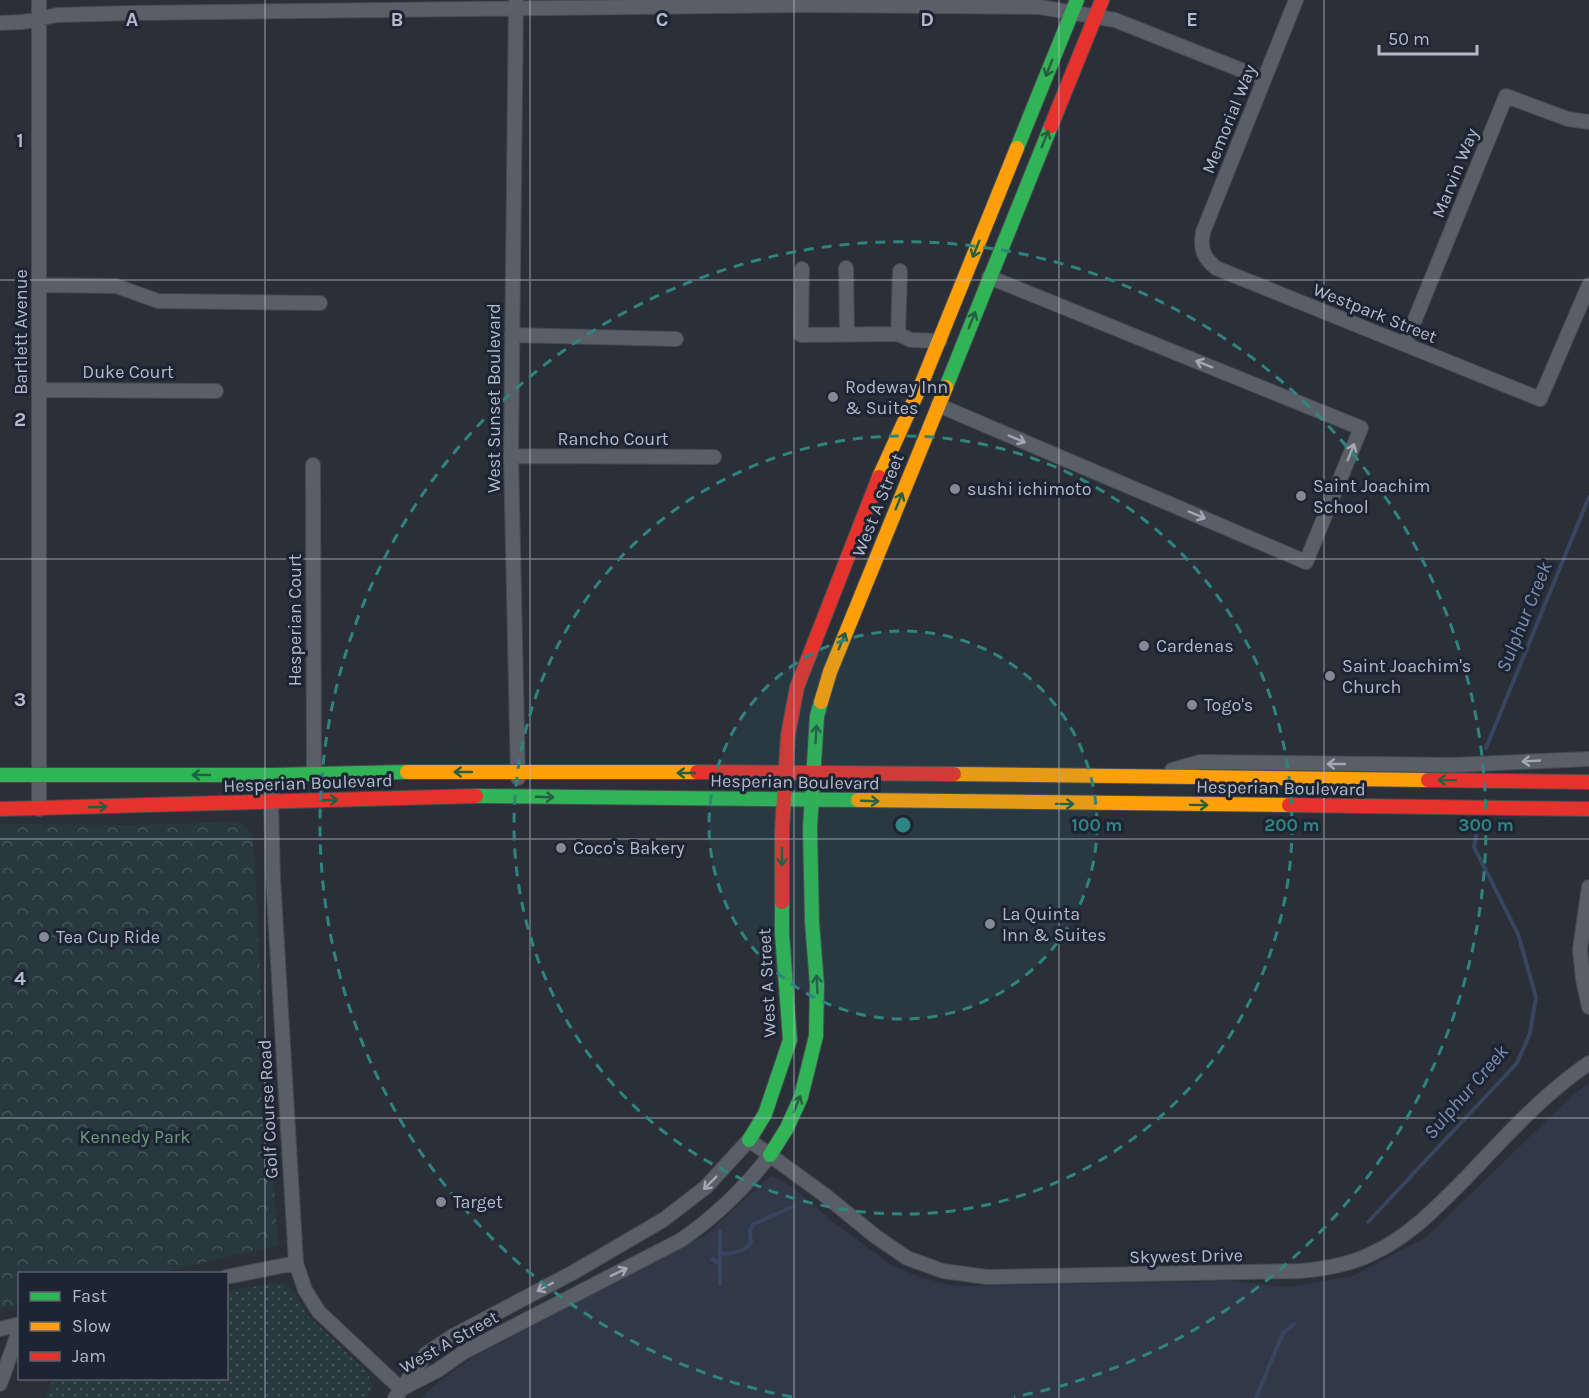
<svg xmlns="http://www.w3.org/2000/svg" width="1589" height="1398" viewBox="0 0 1589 1398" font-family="Karla,sans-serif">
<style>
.airport{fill:#313948}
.grass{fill:url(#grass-dots)}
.park{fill:url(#park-crowns)}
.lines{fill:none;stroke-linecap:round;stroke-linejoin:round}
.stream{stroke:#384561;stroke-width:4}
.street-casing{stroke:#464a51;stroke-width:16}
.fast-casing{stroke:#464a51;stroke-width:16}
.slow-casing{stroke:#464a51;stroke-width:16}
.jam-casing{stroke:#464a51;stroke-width:16}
.street{stroke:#5a5e66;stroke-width:14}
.fast{stroke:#30b455;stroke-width:14}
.slow{stroke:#ff9f0a;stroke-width:14}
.jam{stroke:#e5322d;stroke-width:14}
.oneway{stroke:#255e41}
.oneway2{stroke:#a2a8b5}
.grid{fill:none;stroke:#b4bac9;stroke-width:1.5;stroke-opacity:0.55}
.ring{fill:none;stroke:#308480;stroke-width:3;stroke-dasharray:10 8}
.poi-dot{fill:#848996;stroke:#1d2433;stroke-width:2}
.labels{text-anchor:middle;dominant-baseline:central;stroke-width:6;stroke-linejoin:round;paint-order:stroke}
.street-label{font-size:18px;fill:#b4bac9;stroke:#1d2433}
.poi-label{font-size:18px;fill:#b4bac9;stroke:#1d2433;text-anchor:start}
.park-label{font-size:18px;fill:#6c9a7b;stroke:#1d2433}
.water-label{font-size:20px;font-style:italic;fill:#7c8eb0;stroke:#1d2433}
.grid-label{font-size:20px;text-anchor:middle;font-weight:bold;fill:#b4bac9;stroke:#1d2433;stroke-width:6;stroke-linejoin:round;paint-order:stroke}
.centre{fill:#308480;stroke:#1d2433;stroke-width:3}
.ring-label{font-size:18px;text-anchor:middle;font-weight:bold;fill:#308480;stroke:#1d2433;stroke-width:6;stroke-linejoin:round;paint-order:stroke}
</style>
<defs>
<pattern id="grass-dots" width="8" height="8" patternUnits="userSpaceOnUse" patternTransform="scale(1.5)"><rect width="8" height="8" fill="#27393e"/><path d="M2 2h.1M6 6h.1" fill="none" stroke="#445459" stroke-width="1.8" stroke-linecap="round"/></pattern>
<pattern id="park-crowns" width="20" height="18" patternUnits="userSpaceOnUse" patternTransform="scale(1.5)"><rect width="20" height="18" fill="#27393e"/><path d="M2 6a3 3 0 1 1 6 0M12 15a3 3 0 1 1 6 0" fill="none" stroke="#445459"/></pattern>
</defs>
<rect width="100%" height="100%" fill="#2a2f38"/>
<path class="airport" d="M1589 1083V1398H422L433 1386 473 1357 707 1234 763 1182 772 1176 784 1181 800 1193 831 1220 891 1265 918 1276 948 1285 975 1286 1232 1281 1287 1287 1353 1276 1426 1237 1574 1094Z"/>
<path class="grass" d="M275 1283 285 1284 293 1290 309 1317 367 1371 372 1386 367 1398H45L53 1379 226 1378 227 1291Z"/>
<path class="park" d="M236 822 245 825 253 835 264 1052 278 1245 159 1273 20 1274 19 1305 0 1309V824L133 825Z"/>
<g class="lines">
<path class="stream" d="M1486 748 1589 497
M1368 1222 1517 1063 1530 1033 1536 997 1518 934 1474 847 1477 829
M720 1231V1284
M719 1254C731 1254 744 1252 751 1243L750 1230 754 1224 794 1206
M712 1259 720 1264
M1256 1398 1283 1333 1294 1324"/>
<defs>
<path id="street" d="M39 0V809
M516 0 511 456 518 778
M1296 0 1203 232C1200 249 1203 257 1216 268L1540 399 1589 285
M0 23 23 22 57 15 134 13 805 5 1040 7 1115 20 1264 79
M846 268 847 334
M802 269 801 335 898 334 911 340 940 341
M39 285 116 286 158 301 320 303
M898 334 900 271
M512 335 676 339
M1405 344 1506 96 1568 119 1589 122
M40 390 216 391
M938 405 1306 562 1361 428 989 277
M511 456 714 457
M313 465 314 774
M1172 770 1200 762 1453 765 1589 759
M272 775 271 803 273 878 296 1263 305 1290 319 1312 401 1389
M1589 887 1580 949 1583 979 1589 1007
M226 1277 296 1263
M0 1329 20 1324
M0 1384 20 1328
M403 1388 438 1370 464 1352 681 1240C716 1216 744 1189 770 1155
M395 1398 426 1354 453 1336 574 1272 663 1220 706 1187 749 1140 826 1196 875 1236 907 1258 943 1271 987 1277 1300 1271C1324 1269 1349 1265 1371 1254 1409 1237 1437 1207 1466 1178 1505 1137 1542 1095 1589 1063"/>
<path id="fast" d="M1017 148 1077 0
M946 387 1051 126
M0 775H272L407 772
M476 796 858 800
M749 1140 765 1114 790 1040 782 933V902
M770 1155 787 1128 801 1097 816 1036 817 985 812 922 810 828 817 716 821 702"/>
<path id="slow" d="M879 477 921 385 1017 148
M821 702 830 672 946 387
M407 772H697
M954 774 1428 780
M858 800 1289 805"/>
<path id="jam" d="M1051 126 1102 0
M697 772 954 774
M1428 780 1589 782
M1289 805 1589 809
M0 809 476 796
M782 902V829L788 735 797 687 879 477"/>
</defs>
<use href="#street" class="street-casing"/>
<use href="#fast" class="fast-casing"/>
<use href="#slow" class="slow-casing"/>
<use href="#jam" class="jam-casing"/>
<use href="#street" class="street"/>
<use href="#fast" class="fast"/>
<use href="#slow" class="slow"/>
<use href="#jam" class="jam"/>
</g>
<defs><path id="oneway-shaft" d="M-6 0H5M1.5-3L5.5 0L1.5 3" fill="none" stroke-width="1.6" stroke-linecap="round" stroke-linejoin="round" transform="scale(1.5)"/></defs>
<g class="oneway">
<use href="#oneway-shaft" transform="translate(1049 68) rotate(112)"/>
<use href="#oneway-shaft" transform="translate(1045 139) rotate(-68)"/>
<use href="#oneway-shaft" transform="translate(976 249) rotate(112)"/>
<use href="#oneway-shaft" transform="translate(972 320) rotate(-68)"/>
<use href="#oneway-shaft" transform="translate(899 501) rotate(-68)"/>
<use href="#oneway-shaft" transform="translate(842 641) rotate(-68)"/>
<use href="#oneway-shaft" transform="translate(816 734) rotate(-87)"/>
<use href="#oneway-shaft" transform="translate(463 772) rotate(-180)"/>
<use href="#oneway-shaft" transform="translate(686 773) rotate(-180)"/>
<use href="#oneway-shaft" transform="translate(201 775) rotate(-180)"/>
<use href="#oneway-shaft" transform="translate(1447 780) rotate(-179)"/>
<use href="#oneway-shaft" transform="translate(545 797) rotate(2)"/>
<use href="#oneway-shaft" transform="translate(329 800) rotate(-2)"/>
<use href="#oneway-shaft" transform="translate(870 801) rotate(2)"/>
<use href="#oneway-shaft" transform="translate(1065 804) rotate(1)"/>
<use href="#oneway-shaft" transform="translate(1199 805) rotate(1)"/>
<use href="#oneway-shaft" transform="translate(98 807) rotate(-2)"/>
<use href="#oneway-shaft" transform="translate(782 857) rotate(90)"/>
<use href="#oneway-shaft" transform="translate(817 984) rotate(-93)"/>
<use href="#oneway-shaft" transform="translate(797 1104) rotate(-68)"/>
</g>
<g class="oneway2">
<use href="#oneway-shaft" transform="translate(1204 364) rotate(-158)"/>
<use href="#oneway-shaft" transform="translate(1017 439) rotate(23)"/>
<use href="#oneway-shaft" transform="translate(1351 452) rotate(-68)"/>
<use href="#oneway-shaft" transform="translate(1197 515) rotate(23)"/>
<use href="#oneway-shaft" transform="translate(1531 761) rotate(177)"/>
<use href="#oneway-shaft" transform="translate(1336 764) rotate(-180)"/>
<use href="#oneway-shaft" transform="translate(710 1183) rotate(135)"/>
<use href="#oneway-shaft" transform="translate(619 1272) rotate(-26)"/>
<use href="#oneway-shaft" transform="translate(545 1287) rotate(152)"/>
</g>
<path class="grid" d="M265 0V1398M530 0V1398M794 0V1398M1059 0V1398M1324 0V1398M0 280H1589M0 559H1589M0 839H1589M0 1118H1589"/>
<circle cx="903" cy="825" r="194" fill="#308480" fill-opacity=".12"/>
<g class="ring">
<circle cx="903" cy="825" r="194"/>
<circle cx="903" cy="825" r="389"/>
<path d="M792 1397A583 583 0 1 1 1014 1397"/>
</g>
<g class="poi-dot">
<circle cx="833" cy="397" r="6"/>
<circle cx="955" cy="489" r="6"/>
<circle cx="1301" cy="496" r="6"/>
<circle cx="1144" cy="646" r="6"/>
<circle cx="1330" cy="676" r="6"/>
<circle cx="1192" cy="705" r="6"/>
<circle cx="561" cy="848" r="6"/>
<circle cx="990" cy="924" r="6"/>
<circle cx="44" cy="937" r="6"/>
<circle cx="441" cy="1202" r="6"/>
</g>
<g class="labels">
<g class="street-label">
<text transform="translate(1229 119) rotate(-68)">Memorial Way</text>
<text transform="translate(1455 173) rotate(-68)">Marvin Way</text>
<text transform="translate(1375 313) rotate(22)">Westpark Street</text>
<text transform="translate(21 332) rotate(-90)">Bartlett Avenue</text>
<text x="128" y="372">Duke Court</text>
<text transform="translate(494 398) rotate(-90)">West Sunset Boulevard</text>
<text x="613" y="439">Rancho Court</text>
<text transform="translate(878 505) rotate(-68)">West A Street</text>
<text transform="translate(295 620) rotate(-90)">Hesperian Court</text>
<text transform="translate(795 782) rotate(1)">Hesperian Boulevard</text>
<text transform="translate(308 783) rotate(-2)">Hesperian Boulevard</text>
<text transform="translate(1281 788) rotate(1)">Hesperian Boulevard</text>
<text transform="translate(767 983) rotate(-93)">West A Street</text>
<text transform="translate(268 1109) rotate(-93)">Golf Course Road</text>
<text transform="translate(1186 1256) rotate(-1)">Skywest Drive</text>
<text transform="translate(449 1342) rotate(-29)">West A Street</text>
</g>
<g class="poi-label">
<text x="845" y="387">Rodeway Inn<tspan x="845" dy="21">&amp; Suites</tspan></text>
<text x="1313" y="486">Saint Joachim<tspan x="1313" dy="21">School</tspan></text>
<text x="967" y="489">sushi ichimoto</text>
<text x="1156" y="646">Cardenas</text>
<text x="1342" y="666">Saint Joachim's<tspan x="1342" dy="21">Church</tspan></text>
<text x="1204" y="705">Togo's</text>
<text x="573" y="848">Coco's Bakery</text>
<text x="1002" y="914">La Quinta<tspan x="1002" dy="21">Inn &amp; Suites</tspan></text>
<text x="56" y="937">Tea Cup Ride</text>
<text x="453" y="1202">Target</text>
</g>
<g class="park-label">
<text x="135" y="1137">Kennedy Park</text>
</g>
<g class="water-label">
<text transform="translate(1524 617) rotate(-68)">Sulphur Creek</text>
<text transform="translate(1466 1092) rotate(-49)">Sulphur Creek</text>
</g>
</g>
<g class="grid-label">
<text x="132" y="26">A</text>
<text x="397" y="26">B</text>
<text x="662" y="26">C</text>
<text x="927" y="26">D</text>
<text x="1192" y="26">E</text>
<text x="20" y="147">1</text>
<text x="20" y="426">2</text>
<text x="20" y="706">3</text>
<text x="20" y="985">4</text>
</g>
<circle cx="903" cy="825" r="9" class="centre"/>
<g class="ring-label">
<text x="1097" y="831">100 m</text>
<text x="1292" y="831">200 m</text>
<text x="1486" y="831">300 m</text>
</g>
<rect x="18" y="1272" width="210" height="108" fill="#1d2433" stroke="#59606f" stroke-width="1.5"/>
<rect x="30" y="1292" width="30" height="9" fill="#30b455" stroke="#59606f" stroke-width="1.5"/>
<text x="72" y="1302" font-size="18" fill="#b4bac9">Fast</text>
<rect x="30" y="1322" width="30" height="9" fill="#ff9f0a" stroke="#59606f" stroke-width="1.5"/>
<text x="72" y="1332" font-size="18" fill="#b4bac9">Slow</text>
<rect x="30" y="1352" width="30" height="9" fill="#e5322d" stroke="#59606f" stroke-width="1.5"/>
<text x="72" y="1362" font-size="18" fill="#b4bac9">Jam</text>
<path d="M1379 45v9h98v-9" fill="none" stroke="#b4bac9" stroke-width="3"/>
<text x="1388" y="45" font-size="18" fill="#b4bac9" stroke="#1d2433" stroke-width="4.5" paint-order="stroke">50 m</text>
</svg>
